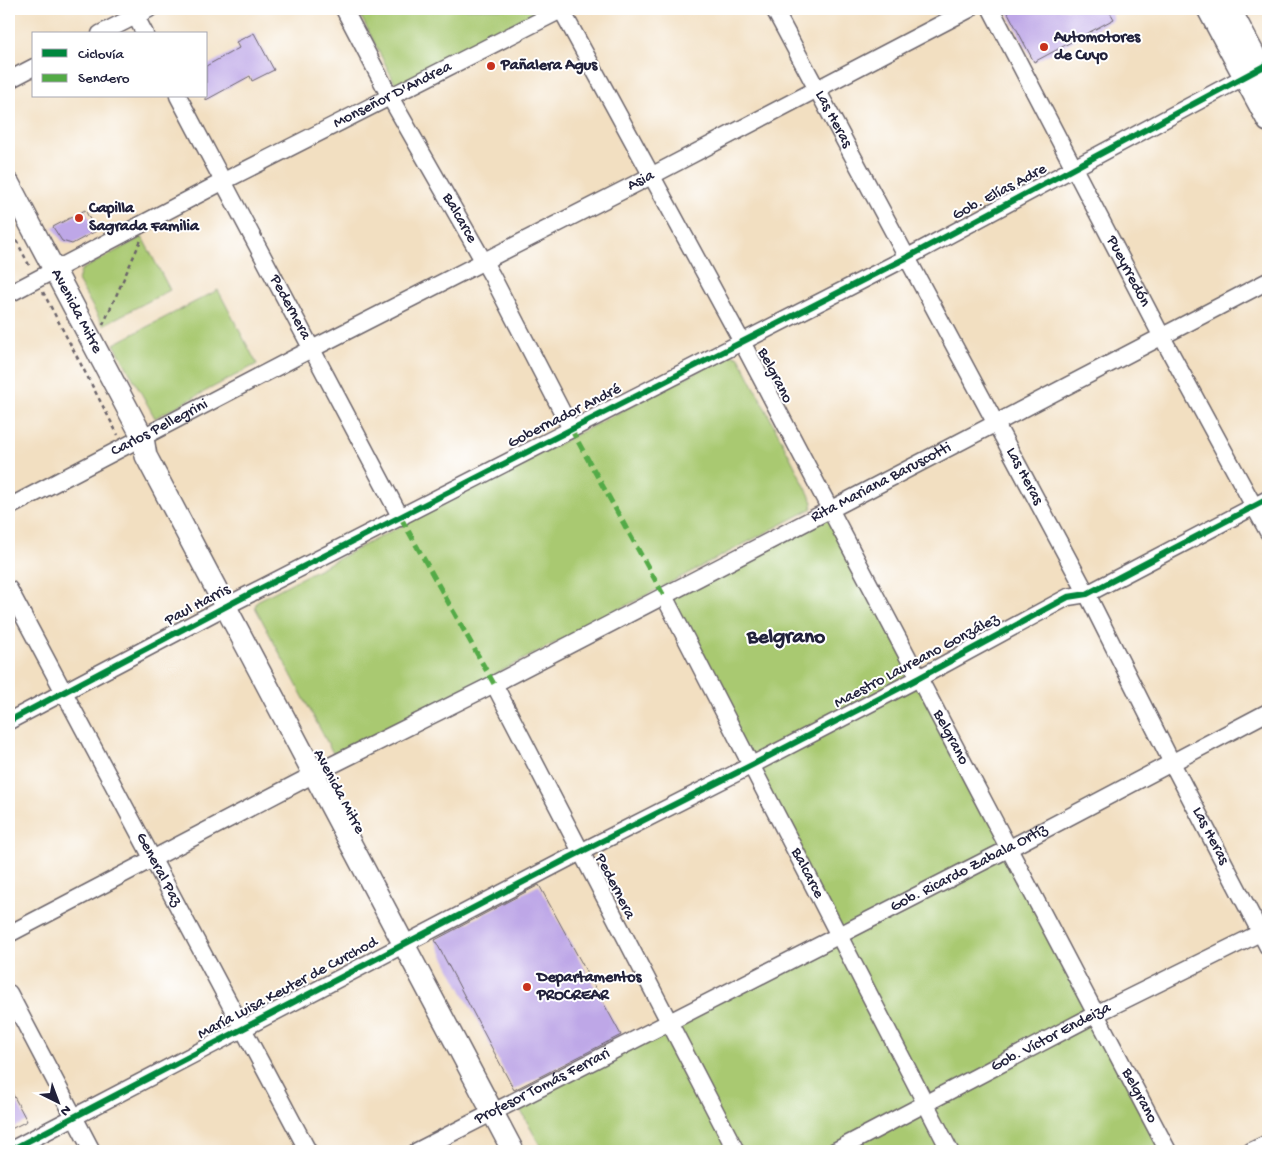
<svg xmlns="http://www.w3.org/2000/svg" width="1277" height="1160" viewBox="0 0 1277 1160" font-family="'Gochi Hand',sans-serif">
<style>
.green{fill:#a9c971;stroke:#667656}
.building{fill:#bea7e7}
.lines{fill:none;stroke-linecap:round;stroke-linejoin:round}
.minor-casing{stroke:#6b646a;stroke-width:19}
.major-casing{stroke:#6b646a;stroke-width:24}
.path{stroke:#6b646a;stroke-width:2.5;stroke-dasharray:4 4;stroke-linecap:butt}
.minor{stroke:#fff;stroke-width:16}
.major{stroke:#fff;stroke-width:21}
.quiet{stroke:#53aa46;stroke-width:5;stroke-dasharray:10 5;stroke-linecap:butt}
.cycleway-casing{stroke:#fff;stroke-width:9}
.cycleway{stroke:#00873e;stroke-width:6}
.poi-dot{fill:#c8321e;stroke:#fff;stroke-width:2}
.labels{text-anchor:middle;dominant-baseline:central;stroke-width:4;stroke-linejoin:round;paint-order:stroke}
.poi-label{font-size:16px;font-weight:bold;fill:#22223b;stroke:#fff;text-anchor:start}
.street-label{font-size:16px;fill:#22223b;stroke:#fff}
.district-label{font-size:21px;font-weight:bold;fill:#22223b;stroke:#fff}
</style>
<rect width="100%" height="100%" fill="#fff"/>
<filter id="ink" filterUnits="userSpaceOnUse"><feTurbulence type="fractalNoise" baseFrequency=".02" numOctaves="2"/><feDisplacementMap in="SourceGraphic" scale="10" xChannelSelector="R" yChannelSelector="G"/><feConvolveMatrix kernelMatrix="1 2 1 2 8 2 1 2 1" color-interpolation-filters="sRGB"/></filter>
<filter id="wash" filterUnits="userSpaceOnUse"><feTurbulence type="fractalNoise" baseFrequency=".0096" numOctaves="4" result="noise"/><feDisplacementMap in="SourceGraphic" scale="20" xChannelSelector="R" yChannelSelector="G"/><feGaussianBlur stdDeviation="1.12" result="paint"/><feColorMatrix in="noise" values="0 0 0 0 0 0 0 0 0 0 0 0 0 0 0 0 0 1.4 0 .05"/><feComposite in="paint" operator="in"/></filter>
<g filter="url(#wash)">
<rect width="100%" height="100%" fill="#f2dfc1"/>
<path class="green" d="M357 9H547L397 87Z
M142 237 170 290 103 325 78 281 81 270Z
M218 290 257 364 155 418 114 344Z
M731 354 739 357 813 502 811 509 339 756 334 755 255 607 257 601Z
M829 510 1168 1151H543L515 1100 839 935 664 596Z"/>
<g id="blocks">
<path class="building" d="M1006 9H1108L1114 19 1034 62Z
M254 33 274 70 252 81 250 76 206 100V66L239 48 236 42Z
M85 210 96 231 72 244 62 241 53 227Z
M539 885 621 1035 514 1090 435 940Z
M9 1087 27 1121 9 1130Z"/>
</g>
</g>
<g filter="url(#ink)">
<use href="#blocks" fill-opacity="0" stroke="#6b646a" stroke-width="1"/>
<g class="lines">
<defs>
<g id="minor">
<path d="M132 9 145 34"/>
<path id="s1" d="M344 9 390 97 492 276 571 429"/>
<path id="s2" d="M561 9 742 342 1168 1151"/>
<path id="s3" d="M774 9 1087 594 1172 763 1268 947"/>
<path id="s4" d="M991 9 1162 337 1268 532"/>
<path d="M100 34 149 9"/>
<path d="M9 80 34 67"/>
<path id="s5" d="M178 96 401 518"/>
<path id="s6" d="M9 294 222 182 563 9"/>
<path id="s7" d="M9 507 298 356 651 176 970 9"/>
<path id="s8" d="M9 589 308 1151"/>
<path id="s9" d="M664 596 950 1151"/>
<path d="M494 684 736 1151"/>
<path d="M9 721 238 600 906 258 1253 72"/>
<path id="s10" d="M9 934 326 768 494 684 841 504 1268 281"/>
<path d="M9 993 92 1151"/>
<path d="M9 1151 569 858 752 765 919 678 1068 597 1087 594 1268 499"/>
<path id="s11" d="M417 1151 1008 849 1268 712"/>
<path id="s12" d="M835 1151 1096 1014 1268 929"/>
<path d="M1251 1151 1268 1143"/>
</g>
<g id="major">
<path d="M1208 9 1268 121"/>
<path d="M1230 9 1268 81"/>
<path id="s13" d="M9 184 143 438 146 456 513 1151"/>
</g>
</defs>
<use href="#minor" class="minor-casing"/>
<use href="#major" class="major-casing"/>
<path class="path" d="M9 226 30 267
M43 292 118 435
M103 325 141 240"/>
<use href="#minor" class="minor"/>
<use href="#major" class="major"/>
<path class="quiet" d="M571 429 664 596
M401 518 494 684"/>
<defs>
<path id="cycleway" d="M9 721 238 600 906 258 1268 64
M9 1151 569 858 752 765 919 678 1068 597 1087 594 1268 499"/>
</defs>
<use href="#cycleway" class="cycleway-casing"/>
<use href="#cycleway" class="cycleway"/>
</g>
</g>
<g class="poi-dot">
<circle cx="1044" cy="47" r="5"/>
<circle cx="491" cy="66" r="5"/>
<circle cx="79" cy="218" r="5"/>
<circle cx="527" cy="987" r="5"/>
</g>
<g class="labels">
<g class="poi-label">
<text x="1054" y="38">Automotores<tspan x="1054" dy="18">de Cuyo</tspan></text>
<text x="501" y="66">Pañalera Agus</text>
<text x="89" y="209">Capilla<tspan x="89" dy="18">Sagrada Familia</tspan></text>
<text x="537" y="978">Departamentos<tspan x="537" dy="18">PROCREAR</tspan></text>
</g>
<g class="street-label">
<text stroke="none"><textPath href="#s6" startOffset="432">Monseñor D'Andrea</textPath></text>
<text stroke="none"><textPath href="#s3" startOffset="125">Las Heras</textPath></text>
<text stroke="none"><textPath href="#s7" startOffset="711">Asia</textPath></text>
<text transform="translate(1000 193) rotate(-28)">Gob. Elías Adre</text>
<text stroke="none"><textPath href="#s1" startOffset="239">Balcarce</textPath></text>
<text stroke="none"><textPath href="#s4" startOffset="296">Pueyrredón</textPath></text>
<text stroke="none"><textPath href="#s5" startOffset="239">Pedernera</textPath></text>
<text stroke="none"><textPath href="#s13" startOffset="144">Avenida Mitre</textPath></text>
<text transform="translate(774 376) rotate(63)">Belgrano</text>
<text transform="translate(565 417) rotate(-27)">Gobernador André</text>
<text stroke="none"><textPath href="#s7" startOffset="170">Carlos Pellegrini</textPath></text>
<text stroke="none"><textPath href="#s3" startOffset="530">Las Heras</textPath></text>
<text stroke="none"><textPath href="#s10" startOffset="982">Rita Mariana Baruscotti</textPath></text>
<text transform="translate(198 606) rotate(-28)">Paul Harris</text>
<text transform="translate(917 662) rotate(-28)">Maestro Laureano González</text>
<text stroke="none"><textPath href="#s2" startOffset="826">Belgrano</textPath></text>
<text transform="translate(338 792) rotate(62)">Avenida Mitre</text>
<text stroke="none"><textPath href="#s3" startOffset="935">Las Heras</textPath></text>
<text stroke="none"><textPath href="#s11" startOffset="620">Gob. Ricardo Zabala Ortíz</textPath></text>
<text stroke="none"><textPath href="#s8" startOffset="318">General Paz</textPath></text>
<text stroke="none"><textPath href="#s9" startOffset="312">Balcarce</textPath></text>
<text transform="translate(614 887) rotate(63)">Pedernera</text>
<text transform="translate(288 989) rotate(-28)">María Luisa Keuter de Curchod</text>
<text stroke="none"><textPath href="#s12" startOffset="244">Gob. Víctor Endeiza</textPath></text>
<text stroke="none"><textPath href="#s11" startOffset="141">Profesor Tomás Ferrari</textPath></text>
<text stroke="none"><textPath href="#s2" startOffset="1231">Belgrano</textPath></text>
</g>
<g class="district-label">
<text x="786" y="638">Belgrano</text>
</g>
</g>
<rect width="1277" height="1160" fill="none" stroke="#fff" stroke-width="30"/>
<rect x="32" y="32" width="175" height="65" fill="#ffffff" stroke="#a7a7b1"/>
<rect x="42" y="49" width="25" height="8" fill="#00873e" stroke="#a7a7b1"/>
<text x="78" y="58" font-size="15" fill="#22223b">Ciclovía</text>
<rect x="42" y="74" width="25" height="8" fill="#53aa46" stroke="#a7a7b1"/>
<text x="78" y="82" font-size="15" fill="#22223b">Sendero</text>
<g transform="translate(58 1102) rotate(138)" stroke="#ffffff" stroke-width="4" paint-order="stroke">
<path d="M0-4L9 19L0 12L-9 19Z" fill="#22223b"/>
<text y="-8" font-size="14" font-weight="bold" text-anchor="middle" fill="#22223b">N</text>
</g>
</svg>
